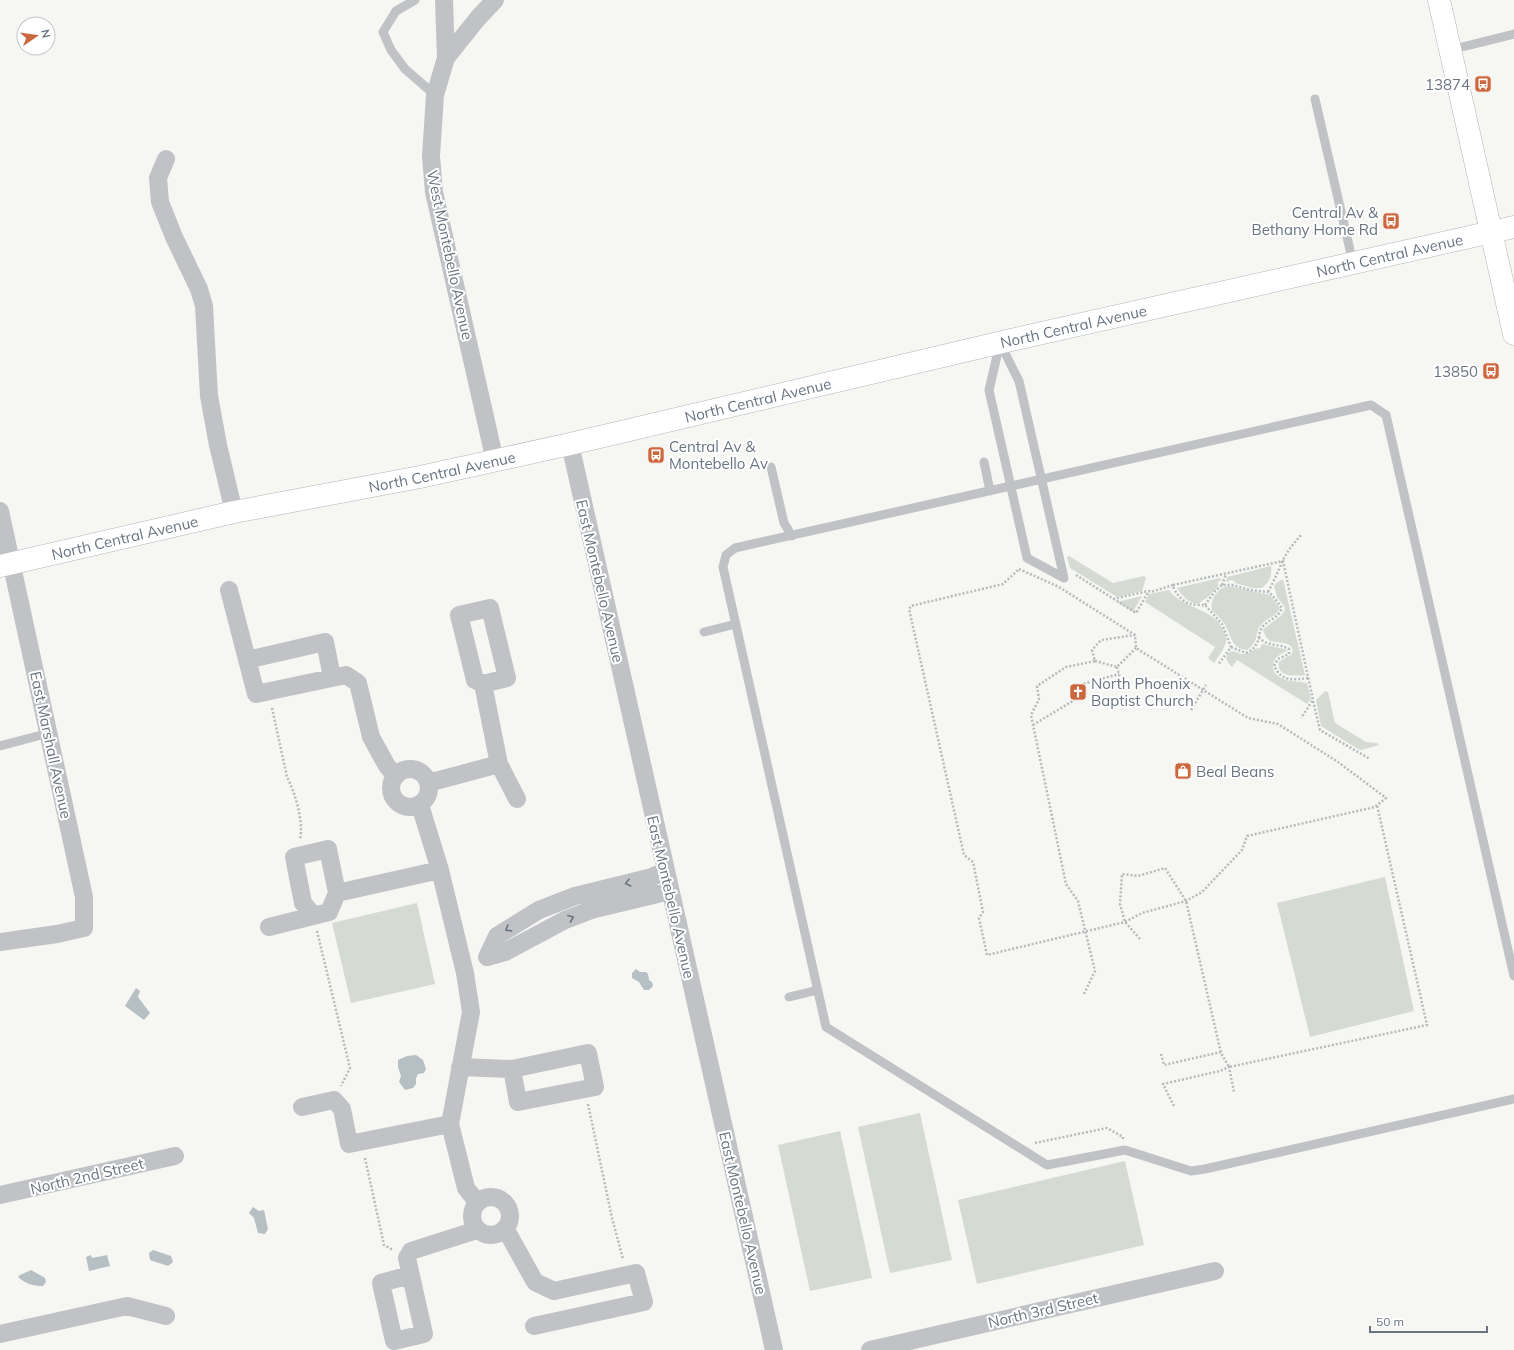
<svg xmlns="http://www.w3.org/2000/svg" width="1514" height="1350" viewBox="0 0 1514 1350" font-family="Mulish,sans-serif">
<style>
.green{fill:#d5dad3}
.water{fill:#b6bfc4}
.lines{fill:none;stroke-linecap:round;stroke-linejoin:round}
.secondary-casing{stroke:#b0b4b8;stroke-width:23}
.path{stroke:#b7babc;stroke-width:2.5;stroke-dasharray:2 2;stroke-linecap:butt}
.service{stroke:#c0c2c6;stroke-width:9}
.minor{stroke:#c0c2c6;stroke-width:18}
.secondary{stroke:#fff;stroke-width:22}
.oneway{stroke:#697480}
.labels{text-anchor:middle;dominant-baseline:central;stroke-width:4;stroke-linejoin:round;paint-order:stroke}
.poi-label{font-size:15px;fill:#697480;stroke:#fff;text-anchor:end}
.street-label{font-size:15px;fill:#697480;stroke:#fff}
</style>
<rect width="100%" height="100%" fill="#f6f6f3"/>
<path class="green" d="M1069 556 1113 583 1144 576 1146 578 1142 591 1117 597 1070 568 1067 557Z
M1271 566C1272 576 1270 582 1262 588H1253L1235 583V581L1231 580 1226 582 1227 577Z
M1220 578 1221 580 1218 582V586L1209 596 1198 604C1189 603 1182 596 1177 588Z
M1283 579 1305 675 1300 676 1299 675C1290 677 1276 674 1279 662L1292 654C1296 641 1278 643 1270 641L1266 637 1263 630C1270 622 1279 620 1285 610L1284 606 1277 597 1274 586 1276 583Z
M1228 586 1270 595 1280 608C1276 617 1266 618 1261 625 1253 635 1261 639 1247 650 1229 648 1232 633 1223 622 1220 617 1215 614 1212 610 1210 599 1217 588 1228 586Z
M1169 590C1183 610 1215 607 1224 632 1226 636 1227 640 1225 645 1223 651 1218 657 1214 663L1208 658 1215 647 1145 602 1149 594Z
M1142 596 1133 612 1117 602Z
M1262 644 1288 650C1284 653 1278 655 1275 659 1273 662 1273 665 1273 669 1277 682 1296 681 1307 683L1311 699 1307 704 1237 660 1232 667C1227 662 1224 658 1229 652 1236 649 1239 655 1245 654 1251 653 1254 648 1260 648Z
M1325 691 1328 692 1335 723 1366 742 1377 743 1379 745 1361 750 1358 749 1321 726 1316 700Z
M1385 877 1414 1011 1310 1037 1277 903Z
M417 903 435 984 351 1003 332 923Z
M920 1113 952 1260 890 1273 858 1127Z
M840 1131 872 1278 810 1291 778 1145Z
M1125 1161 1144 1245 977 1284 958 1200Z"/>
<path class="water" d="M636 969 640 972H646L648 974 649 980 652 982 653 986 649 990H644L639 982 632 978V973Z
M136 988 140 991 138 997 150 1013 144 1020 125 1006Z
M416 1055 423 1060 426 1069 424 1073 418 1074 416 1078V1084L413 1088 405 1090 399 1082 401 1076 398 1067V1060L407 1056Z
M253 1207 259 1211 264 1210 268 1229 265 1234 258 1233 254 1218 249 1213Z
M153 1250 171 1256 173 1262 168 1266 150 1260 149 1253Z
M91 1255 92 1258 107 1255 110 1266 89 1271 86 1257Z
M31 1270 45 1278 46 1282 43 1286C33 1286 26 1284 18 1277L20 1275Z"/>
<g class="lines">
<defs>
<g id="secondary">
<path d="M1439 0 1514 334"/>
<path id="s1" d="M0 566 234 512 420 477 570 444 1011 340 1514 227"/>
</g>
</defs>
<use href="#secondary" class="secondary-casing"/>
<path class="path" d="M1019 569 1059 587 1135 635 1136 648 1248 718 1278 724 1338 762 1386 798 1375 807 1247 836 1242 850 1202 892 1186 901 1142 913 1125 922 987 955 979 918 983 912 973 862 964 855 909 609 911 606 1003 584Z
M1076 575 1136 613 1149 591 1151 592 1173 585C1174 593 1184 603 1191 604 1195 605 1201 605 1205 605L1222 624 1231 647 1218 665
M1173 585 1283 561 1313 700 1301 718
M1222 585 1226 574
M1268 592C1274 581 1278 571 1283 560 1288 550 1295 542 1302 534
M1113 599 1148 591
M1205 605 1215 591 1222 585H1232L1250 590 1268 592 1272 595 1282 608C1276 623 1260 619 1259 638
M1231 647 1246 653C1253 650 1257 645 1259 638 1269 647 1278 643 1289 649V654L1278 659 1274 666C1282 682 1293 680 1309 678
M1095 661 1117 667 1136 648
M1117 667 1123 690
M1313 701 1320 730 1370 759
M272 708 287 777C295 792 304 822 300 839
M1191 710 1206 685
M1033 725 1086 693 1083 684 1119 674
M317 931 350 1068 341 1086
M1140 939 1125 922 1120 904 1122 874 1138 876 1165 868 1186 901 1221 1053 1229 1067 1427 1025 1377 805
M1084 994 1095 971 1078 901 1066 884 1031 715 1039 699 1037 686 1066 667 1095 661 1092 650 1101 640 1135 635
M1161 1054 1164 1065 1221 1052
M588 1104 612 1218 623 1259
M1174 1106 1163 1084 1220 1071 1229 1067 1234 1092
M1035 1143 1107 1128 1123 1137V1140
M365 1158 384 1245 393 1250"/>
<path class="service" d="M415 0 396 11 383 32 391 50 405 69 435 95
M1450 50 1514 34
M1315 99 1353 263
M1000 343 1019 381 1064 578 1027 558 989 390Z
M984 462 990 491
M771 467 784 523 792 536
M704 632 736 624
M0 746 49 733
M1514 976 1386 415 1371 405 735 548 726 555 723 567 826 1027 1047 1165 1125 1150 1191 1171 1205 1169 1514 1099
M789 997 818 990"/>
<path class="minor" d="M444 0 446 58 435 95 431 156 434 192 495 461
M446 58 478 18 495 0
M166 159 158 178 160 202 174 237 199 289 204 306 209 396 218 445 234 512
M570 444 774 1350
M0 511 84 897V928L57 934 0 942
M229 590 256 694 346 675 358 683 371 737 387 766 396 776
M247 660 325 642 332 677
M483 684 507 678 490 608 459 615 475 680 483 684 499 764
M391 788a19 19 0 1 1 38 0a19 19 0 1 1-38 0Z
M428 783 499 764 517 799
M420 805 440 870 465 973 471 1012 450 1124 466 1188 477 1202
M665 871 652 877 575 896 539 910 497 936 487 957 505 952 565 920 591 910 670 891
M313 915 303 903 294 857 328 849 337 893 440 870
M269 927 329 912 337 893
M460 1067 512 1069 588 1053 595 1087 518 1102 512 1069
M302 1107 334 1100 342 1109 349 1144 450 1124
M0 1195 175 1156
M472 1216a19 19 0 1 1 38 0a19 19 0 1 1-38 0Z
M505 1228 535 1282 554 1291 636 1273 644 1302 534 1326
M410 1275 381 1283 394 1341 424 1334 407 1258 411 1251 477 1230
M0 1334 127 1306 166 1316
M870 1350 1215 1271"/>
<use href="#secondary" class="secondary"/>
</g>
<defs><path id="oneway-chevron" d="M-2-3.5L2.5 0L-2 3.5" fill="none" stroke-width="1.6" stroke-linecap="round" stroke-linejoin="round"/></defs>
<g class="oneway">
<use href="#oneway-chevron" transform="translate(628 883) rotate(166)"/>
<use href="#oneway-chevron" transform="translate(571 918) rotate(-21)"/>
<use href="#oneway-chevron" transform="translate(508 929) rotate(148)"/>
</g>
<defs>
<symbol id="bus-square" viewBox="-11 -11 22 22"><rect x="-9" y="-9" width="18" height="18" rx="4" fill="#cc663d" stroke="#fff"/><path d="M-5-6H5V4H4V6H2V4H-2V6H-4V4H-5ZM-3.5-4V0h7V-4ZM-3.5 1.2v1.5H-2V1.2ZM2 1.2v1.5H3.5V1.2Z" fill="#fff"/></symbol>
<symbol id="church-square" viewBox="-11 -11 22 22"><rect x="-9" y="-9" width="18" height="18" rx="4" fill="#cc663d" stroke="#fff"/><path d="M-1.2-6h2.4v3.5h3.3v2.4h-3.3V6h-2.4V-.1h-3.3v-2.4h3.3Z" fill="#fff"/></symbol>
<symbol id="shop-square" viewBox="-11 -11 22 22"><rect x="-9" y="-9" width="18" height="18" rx="4" fill="#cc663d" stroke="#fff"/><path d="M-5-2.5h2.3a2.7 3.5 0 0 1 5.4 0H5L5.5 6h-11ZM-1.5-2.5h3a1.5 2.3 0 0 0-3 0Z" fill="#fff"/></symbol>
</defs>
<g fill-rule="evenodd">
<use href="#bus-square" x="1473" y="74" width="20" height="20"/>
<use href="#bus-square" x="1381" y="211" width="20" height="20"/>
<use href="#bus-square" x="1481" y="361" width="20" height="20"/>
<use href="#bus-square" x="646" y="445" width="20" height="20"/>
<use href="#church-square" x="1068" y="682" width="20" height="20"/>
<use href="#shop-square" x="1173" y="761" width="20" height="20"/>
</g>
<g class="labels">
<g class="poi-label">
<text x="1470" y="84">13874</text>
<text x="1378" y="212">Central Av &amp;<tspan x="1378" dy="17">Bethany Home Rd</tspan></text>
<text x="1478" y="371">13850</text>
<text x="669" y="446" text-anchor="start">Central Av &amp;<tspan x="669" dy="17">Montebello Av</tspan></text>
<text x="1091" y="683" text-anchor="start">North Phoenix<tspan x="1091" dy="17">Baptist Church</tspan></text>
<text x="1196" y="771" text-anchor="start">Beal Beans</text>
</g>
<g class="street-label">
<text transform="translate(450 255) rotate(78)">West Montebello Avenue</text>
<text stroke="none"><textPath href="#s1" startOffset="1424">North Central Avenue</textPath></text>
<text stroke="none"><textPath href="#s1" startOffset="1100">North Central Avenue</textPath></text>
<text stroke="none"><textPath href="#s1" startOffset="776">North Central Avenue</textPath></text>
<text stroke="none"><textPath href="#s1" startOffset="452">North Central Avenue</textPath></text>
<text stroke="none"><textPath href="#s1" startOffset="128">North Central Avenue</textPath></text>
<text transform="translate(600 581) rotate(77)">East Montebello Avenue</text>
<text transform="translate(51 745) rotate(78)">East Marshall Avenue</text>
<text transform="translate(671 897) rotate(77)">East Montebello Avenue</text>
<text transform="translate(87 1176) rotate(-13)">North 2nd Street</text>
<text transform="translate(743 1213) rotate(77)">East Montebello Avenue</text>
<text transform="translate(1043 1310) rotate(-13)">North 3rd Street</text>
</g>
</g>
<g transform="translate(36 36) rotate(77)"><circle r="19" fill="#ffffff" stroke="#c3c7cc"/>
<path d="M0-3L7 15L0 10L-7 15Z" fill="#cc663d"/>
<text y="-6" font-size="11" font-weight="bold" text-anchor="middle" fill="#697480">N</text>
</g>
<path d="M1370 1326v6h117v-6" fill="none" stroke="#697480" stroke-width="2"/>
<text x="1376" y="1326" font-size="12" fill="#697480" stroke="#ffffff" stroke-width="3" paint-order="stroke">50 m</text>
</svg>
